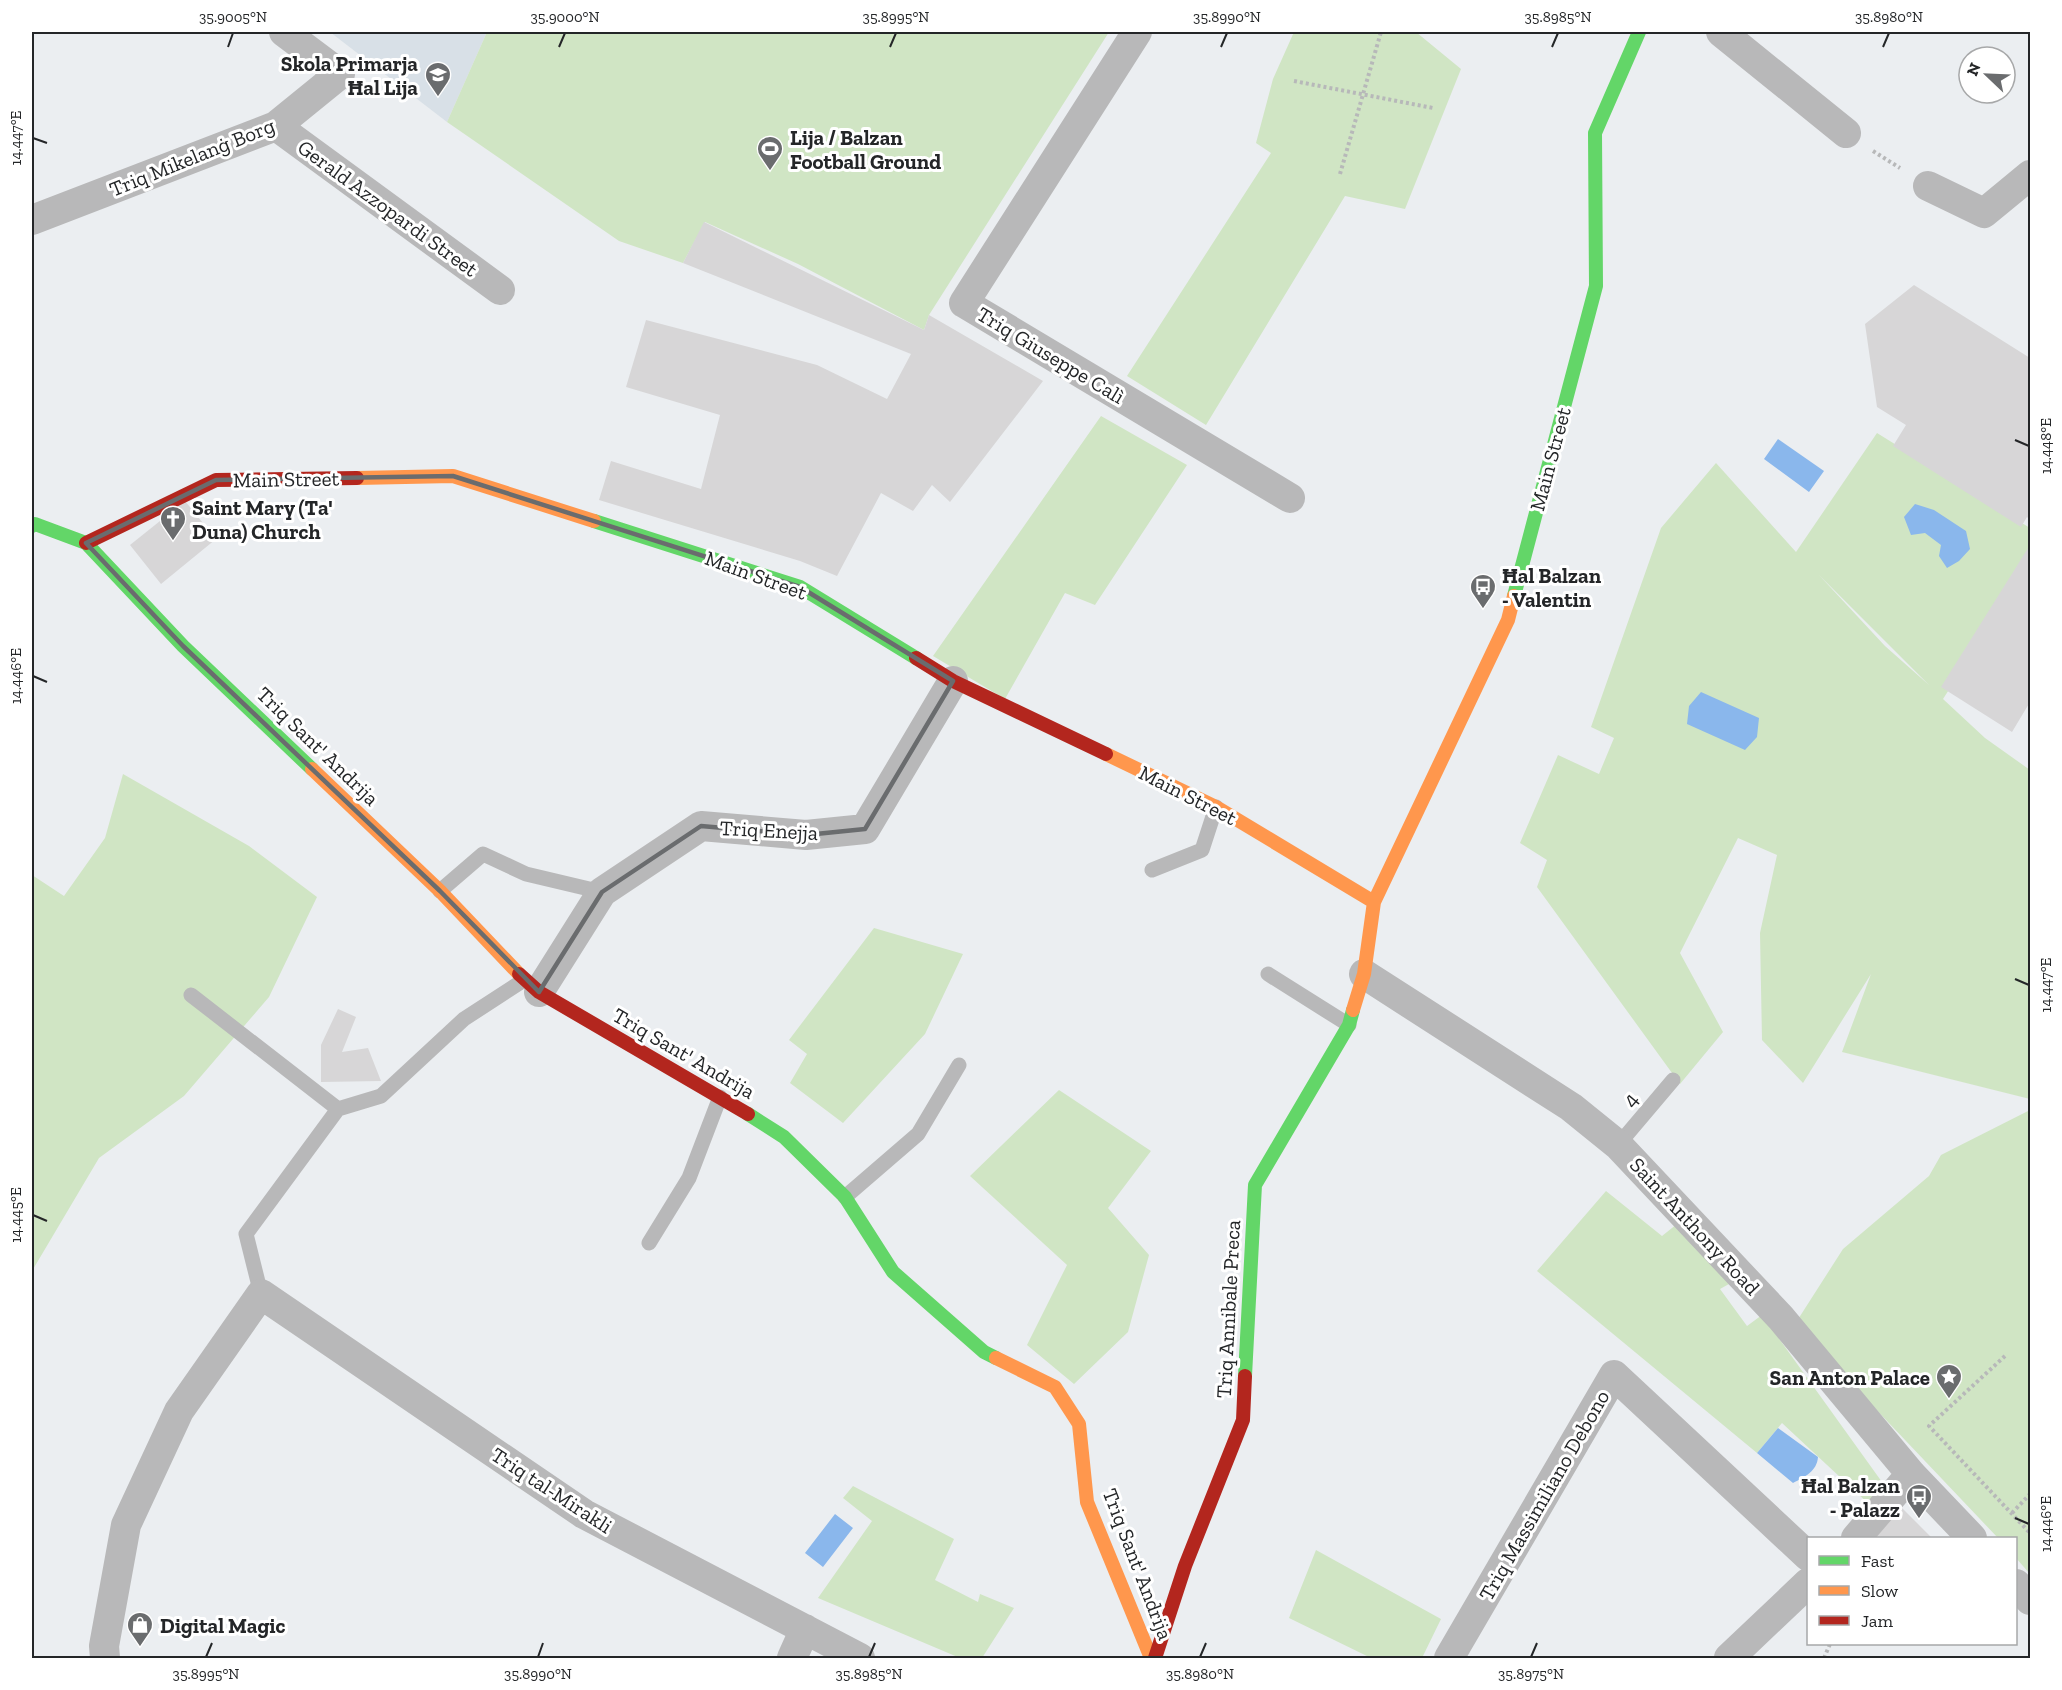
<svg xmlns="http://www.w3.org/2000/svg" width="2062" height="1690" viewBox="0 0 2062 1690" font-family="'Zilla Slab',serif">
<style>
.built{fill:#d8e0e7}
.green{fill:#d0e5c4;fill-rule:evenodd}
.water{fill:#8ab7ec}
.building{fill:#d7d6d7}
.lines{fill:none;stroke-linecap:round;stroke-linejoin:round}
.path{stroke:#b7b8b9;stroke-width:4;stroke-dasharray:3 3;stroke-linecap:butt}
.lane{stroke:#b8b8b9;stroke-width:15}
.street{stroke:#b8b8b9;stroke-width:30}
.fast{stroke:#63d668;stroke-width:14}
.slow{stroke:#ff974d;stroke-width:14}
.jam{stroke:#b3261e;stroke-width:14}
.marked{fill:none;stroke:#6a6c6e;stroke-width:4.5;stroke-linejoin:round}
.ticks{fill:none;stroke:#242628;stroke-width:2}
.labels{text-anchor:middle;dominant-baseline:central;stroke-width:6;stroke-linejoin:round;paint-order:stroke}
.poi-label{font-size:21px;font-weight:bold;fill:#242628;stroke:#fff;text-anchor:start}
.street-label{font-size:21px;fill:#242628;stroke:#fff}
.neatline{fill:none;stroke:#242628;stroke-width:2}
.ticks-label{font-size:15px;text-anchor:middle;fill:#242628}
</style>
<rect width="100%" height="100%" fill="#ebeef1"/>
<path class="built" d="M330 32H487L447 122Z"/>
<path class="green" d="M487 32H1109L929 315 924 330 798 264 705 222 683 263 619 241 447 122Z
M1294 32H1416L1461 69 1405 209 1345 196 1206 425 1127 376 1271 153 1256 143 1273 79Z
M1101 416 1187 465 1095 605 1065 593 1005 699 933 656Z
M1877 433 2030 528V563L1943 699 1985 738 2030 770V1099L1842 1052 1871 974 1803 1083 1762 1040 1760 933 1777 855 1738 838 1680 953 1723 1032 1680 1084 1537 887 1547 860 1520 843 1558 755 1599 774 1614 738 1591 727 1661 528 1716 463 1796 552ZM1819 575 1929 685 1885 646Z
M123 774 249 846 317 897 269 997 184 1096 99 1158 32 1271V875L64 896 105 838Z
M874 928 963 954 925 1034 843 1123 790 1083 807 1054 789 1040Z
M1059 1090 1151 1151 1108 1208 1149 1255 1128 1332 1074 1384 1027 1345 1067 1265 970 1176Z
M2030 1110V1574L2016 1558V1538H1998L1795 1324 1843 1249 1929 1176 1941 1155Z
M1606 1191 1662 1236 1682 1220 1738 1279 1720 1289 1747 1326 1762 1315 1887 1489 1871 1506 1782 1423 1757 1453 1537 1271Z
M853 1486 954 1539 935 1580 978 1602 980 1594 1014 1608 982 1658H960L818 1598 872 1521 843 1498Z
M1316 1550 1441 1619 1422 1658H1371L1289 1618Z"/>
<path class="water" d="M1778 439 1824 471 1809 492 1764 459Z
M1915 504 1934 510 1966 531 1970 549 1959 561 1947 568 1939 556 1941 545 1925 533 1911 535 1904 517Z
M1701 692 1759 718 1757 737 1745 750 1687 724 1689 706Z
M1778 1428 1818 1457C1817 1471 1805 1477 1793 1483L1757 1453Z
M835 1514 853 1528 823 1567 805 1553Z"/>
<path class="building" d="M704 222 924 330 929 315 1043 381 950 502 932 485 913 511 881 493 837 576 800 561 599 500 611 461 701 489 720 415 626 387 646 320 817 365 887 399 911 354 683 263Z
M1914 285 2030 358V520L2027 517 2021 527 1893 446 1906 425 1877 407 1865 324Z
M185 501 216 539 161 584 130 545Z
M2030 545V702L2012 732 1941 687Z
M338 1009 356 1017 342 1052 368 1048 381 1081 321 1082V1045Z
M1901 1507 1932 1538H1875Z"/>
<g class="lines">
<path class="path" d="M1294 81 1433 108
M1873 151 1900 168
M1340 174 1381 32
M2005 1356 1929 1426 2030 1533
M2012 1513 2030 1494
M1824 1658 1830 1644"/>
<path class="lane" d="M1152 870 1202 850 1216 807
M440 891 483 854 526 874 602 892
M1268 974 1349 1025
M191 995 338 1109
M338 1109 381 1096 464 1019 524 980
M1618 1145 1673 1080
M845 1197 918 1134 959 1065
M649 1243 689 1178 720 1097
M261 1294 246 1234 338 1109"/>
<path class="street" d="M1137 32 964 303 1290 498
M1721 32 1846 133
M276 126 500 290
M1928 186 1984 213 2030 175
M32 220 276 126 340 74 284 32
M1364 974 1571 1107 1618 1145 1781 1318 1911 1474 1972 1538
M539 992 602 892 701 826 806 835 865 829 953 681
M1856 1538 1911 1474
M2016 1584 2030 1600
M105 1658 104 1646 126 1525 179 1411 261 1294 584 1514 860 1658
M792 1658 805 1629
M1449 1658 1614 1375 1808 1556
M1729 1658 1808 1583"/>
<path class="fast" d="M594 521 800 587 916 658
M32 526 35 524 86 543 183 646 312 769
M1514 596 1596 286 1595 133 1639 32
M748 1114 784 1137 845 1197 893 1272 984 1352 996 1358
M1245 1376 1255 1185 1349 1025 1353 1010"/>
<path class="slow" d="M357 478 453 476 594 521
M1106 754 1216 807 1374 902
M312 769 440 891 519 974
M1353 1010 1364 974 1374 902 1508 620 1514 596
M996 1358 1055 1387 1079 1424 1087 1502 1151 1658"/>
<path class="jam" d="M86 543 216 480 357 478
M916 658 953 681 1106 754
M519 974 539 992 748 1114
M1155 1658 1185 1566 1243 1420 1245 1376"/>
</g>
<path class="marked" d="M453 476 800 587 953 681 865 829 806 835 701 826 602 892 539 992 440 891 183 646 86 543 216 480Z"/>
<path class="ticks" d="M228 47 233 33M559 47 565 33M890 47 896 33M1221 47 1227 33M1552 47 1558 33M1883 47 1889 33M33 138 47 143M2015 440 2029 446M33 676 47 682M2015 979 2029 985M33 1215 47 1221M2015 1518 2029 1524M206 1657 212 1643M538 1657 543 1643M869 1657 875 1643M1200 1657 1206 1643M1531 1657 1537 1643"/>
<defs>
<symbol id="school-pin" viewBox="-11 -11 22 30"><path d="M0 17L-7.5 6A9.5 9.5 0 1 1 7.5 6Z" fill="#6a6c6e" stroke="#fff"/><path d="M0-5L7-2L0 1L-7-2ZM-4 1L0 2.5L4 1V4Q0 6-4 4Z" fill="#fff"/></symbol>
<symbol id="stadium-pin" viewBox="-11 -11 22 30"><path d="M0 17L-7.5 6A9.5 9.5 0 1 1 7.5 6Z" fill="#6a6c6e" stroke="#fff"/><path d="M0-5a6.5 5 0 1 0 0 10a6.5 5 0 1 0 0-10ZM-3.5-1.8h7v3.6h-7Z" fill="#fff"/></symbol>
<symbol id="church-pin" viewBox="-11 -11 22 30"><path d="M0 17L-7.5 6A9.5 9.5 0 1 1 7.5 6Z" fill="#6a6c6e" stroke="#fff"/><path d="M-1.2-6h2.4v3.5h3.3v2.4h-3.3V6h-2.4V-.1h-3.3v-2.4h3.3Z" fill="#fff"/></symbol>
<symbol id="bus-pin" viewBox="-11 -11 22 30"><path d="M0 17L-7.5 6A9.5 9.5 0 1 1 7.5 6Z" fill="#6a6c6e" stroke="#fff"/><path d="M-5-6H5V4H4V6H2V4H-2V6H-4V4H-5ZM-3.5-4V0h7V-4ZM-3.5 1.2v1.5H-2V1.2ZM2 1.2v1.5H3.5V1.2Z" fill="#fff"/></symbol>
<symbol id="sight-pin" viewBox="-11 -11 22 30"><path d="M0 17L-7.5 6A9.5 9.5 0 1 1 7.5 6Z" fill="#6a6c6e" stroke="#fff"/><path d="M0-6L1.8-2.2L6-1.7L2.9 1.2L3.7 5.4L0 3.3L-3.7 5.4L-2.9 1.2L-6-1.7L-1.8-2.2Z" fill="#fff"/></symbol>
<symbol id="shop-pin" viewBox="-11 -11 22 30"><path d="M0 17L-7.5 6A9.5 9.5 0 1 1 7.5 6Z" fill="#6a6c6e" stroke="#fff"/><path d="M-5-2.5h2.3a2.7 3.5 0 0 1 5.4 0H5L5.5 6h-11ZM-1.5-2.5h3a1.5 2.3 0 0 0-3 0Z" fill="#fff"/></symbol>
</defs>
<g fill-rule="evenodd">
<use href="#school-pin" x="423" y="60" width="30" height="40"/>
<use href="#stadium-pin" x="755" y="134" width="30" height="40"/>
<use href="#church-pin" x="158" y="504" width="30" height="40"/>
<use href="#bus-pin" x="1468" y="572" width="30" height="40"/>
<use href="#sight-pin" x="1934" y="1362" width="30" height="40"/>
<use href="#bus-pin" x="1904" y="1482" width="30" height="40"/>
<use href="#shop-pin" x="125" y="1610" width="30" height="40"/>
</g>
<g class="labels">
<g class="poi-label">
<text x="418" y="63" text-anchor="end">Skola Primarja<tspan x="418" dy="24">Ħal Lija</tspan></text>
<text x="790" y="137">Lija / Balzan<tspan x="790" dy="24">Football Ground</tspan></text>
<text x="192" y="507">Saint Mary (Ta'<tspan x="192" dy="24">Duna) Church</tspan></text>
<text x="1502" y="575">Ħal Balzan<tspan x="1502" dy="24">- Valentin</tspan></text>
<text x="1930" y="1377" text-anchor="end">San Anton Palace</text>
<text x="1900" y="1485" text-anchor="end">Ħal Balzan<tspan x="1900" dy="24">- Palazz</tspan></text>
<text x="160" y="1625">Digital Magic</text>
</g>
<g class="street-label">
<text transform="translate(192 157) rotate(-22)">Triq Mikelanġ Borg</text>
<text transform="translate(388 208) rotate(36)">Gerald Azzopardi Street</text>
<text transform="translate(1051 355) rotate(31)">Triq Giuseppe Calì</text>
<text transform="translate(1550 459) rotate(-75)">Main Street</text>
<text transform="translate(286 479) rotate(-1)">Main Street</text>
<text transform="translate(756 575) rotate(20)">Main Street</text>
<text transform="translate(318 746) rotate(44)">Triq Sant' Andrija</text>
<text transform="translate(1188 795) rotate(27)">Main Street</text>
<text transform="translate(769 830) rotate(3)">Triq Enejja</text>
<text transform="translate(684 1053) rotate(30)">Triq Sant' Andrija</text>
<text transform="translate(1630 1099) rotate(-50)">4</text>
<text transform="translate(1695 1226) rotate(47)">Saint Anthony Road</text>
<text transform="translate(1228 1309) rotate(-87)">Triq Annibale Preca</text>
<text transform="translate(552 1490) rotate(33)">Triq tal-Mirakli</text>
<text transform="translate(1544 1495) rotate(-60)">Triq Massimiliano Debono</text>
<text transform="translate(1138 1564) rotate(69)">Triq Sant' Andrija</text>
</g>
</g>
<rect width="2062" height="1690" fill="none" stroke="#ffffff" stroke-width="66"/>
<rect x="1807" y="1537" width="210" height="108" fill="#ffffff" stroke="#a7a8a9" stroke-width="1.5"/>
<rect x="1819" y="1556" width="30" height="9" fill="#63d668" stroke="#a7a8a9" stroke-width="1.5"/>
<text x="1861" y="1567" font-size="18" fill="#242628">Fast</text>
<rect x="1819" y="1586" width="30" height="9" fill="#ff974d" stroke="#a7a8a9" stroke-width="1.5"/>
<text x="1861" y="1597" font-size="18" fill="#242628">Slow</text>
<rect x="1819" y="1616" width="30" height="9" fill="#b3261e" stroke="#a7a8a9" stroke-width="1.5"/>
<text x="1861" y="1627" font-size="18" fill="#242628">Jam</text>
<g transform="translate(1987 75) rotate(293)"><circle r="28" fill="#ffffff" stroke="#a7a8a9" stroke-width="1.5"/>
<path d="M0-4.5L10 22L0 15L-10 22Z" fill="#6a6c6e"/>
<text y="-9" font-size="16" font-weight="bold" text-anchor="middle" fill="#242628">N</text>
</g>
<rect x="33" y="33" width="1996" height="1624" class="neatline"/>
<g class="ticks-label">
<text x="233" y="22">35.9005°N</text>
<text x="565" y="22">35.9000°N</text>
<text x="896" y="22">35.8995°N</text>
<text x="1227" y="22">35.8990°N</text>
<text x="1558" y="22">35.8985°N</text>
<text x="1889" y="22">35.8980°N</text>
<text transform="translate(16 138) rotate(-90)" y="5">14.447°E</text>
<text transform="translate(2046 446) rotate(-90)" y="5">14.448°E</text>
<text transform="translate(16 676) rotate(-90)" y="5">14.446°E</text>
<text transform="translate(2046 985) rotate(-90)" y="5">14.447°E</text>
<text transform="translate(16 1215) rotate(-90)" y="5">14.445°E</text>
<text transform="translate(2046 1524) rotate(-90)" y="5">14.446°E</text>
<text x="206" y="1679">35.8995°N</text>
<text x="538" y="1679">35.8990°N</text>
<text x="869" y="1679">35.8985°N</text>
<text x="1200" y="1679">35.8980°N</text>
<text x="1531" y="1679">35.8975°N</text>
</g>
</svg>
